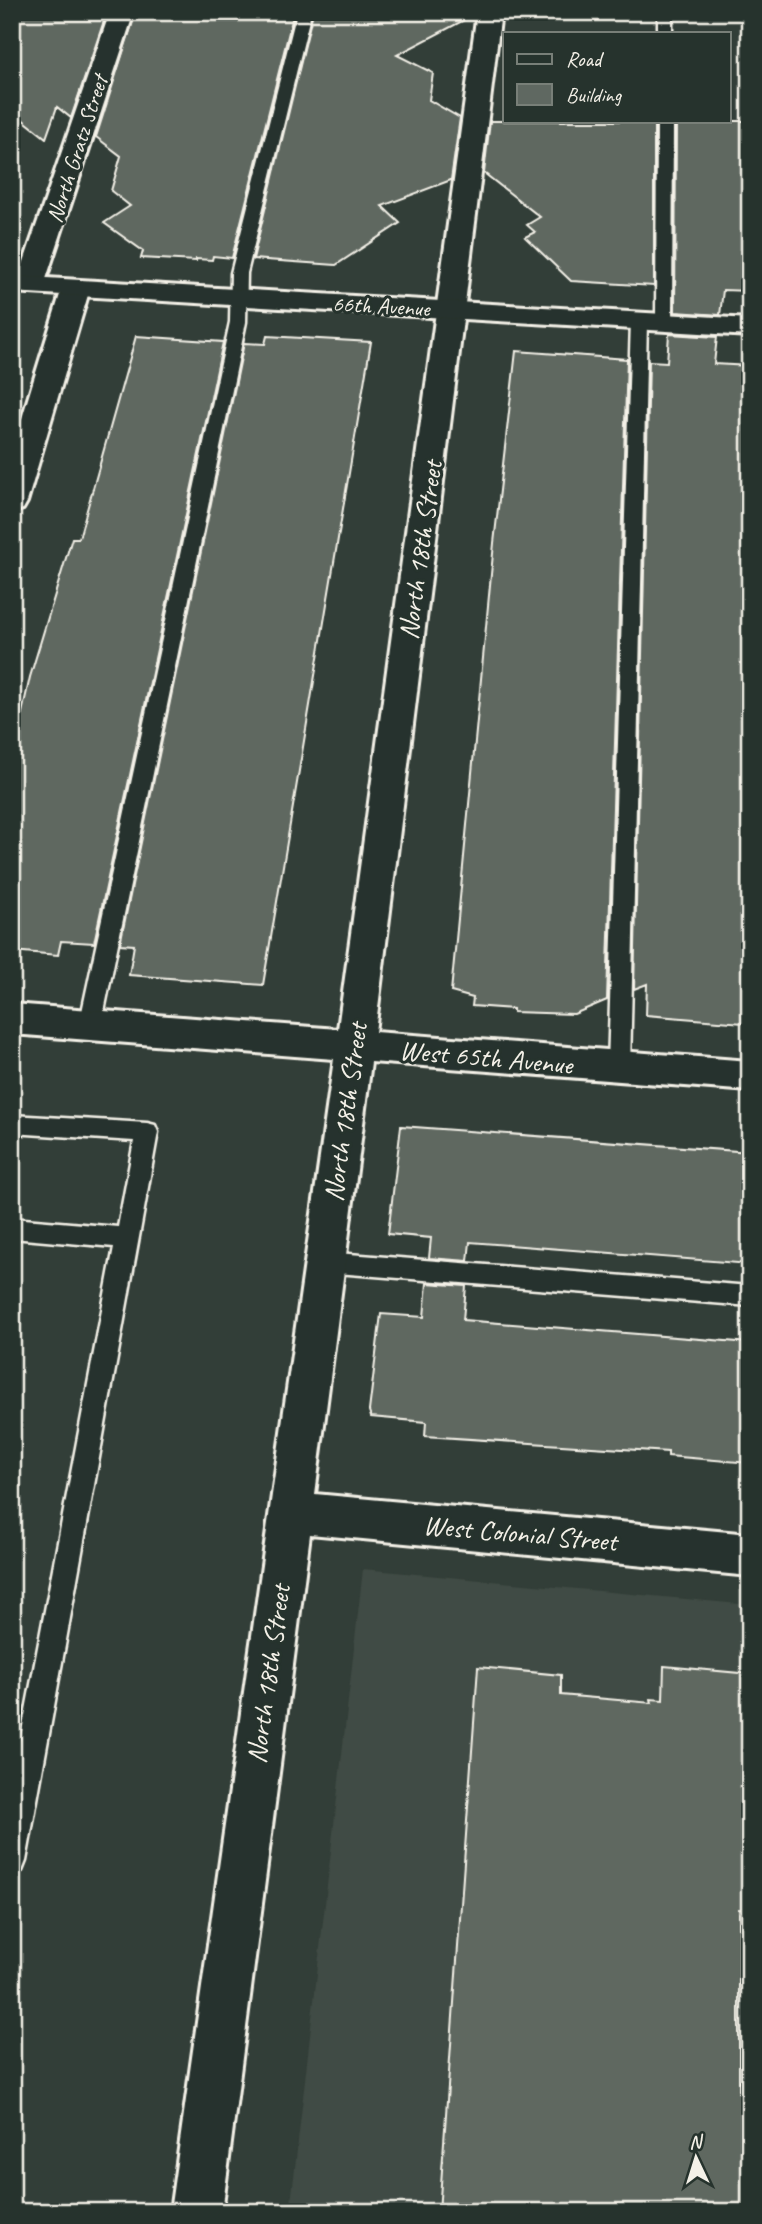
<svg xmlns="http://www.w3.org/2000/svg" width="762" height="2224" viewBox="0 0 762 2224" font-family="Caveat,sans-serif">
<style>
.built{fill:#404b44}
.building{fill:#5f6861;stroke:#f4f1e8;stroke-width:2}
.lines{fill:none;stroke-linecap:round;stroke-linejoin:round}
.lane-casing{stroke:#f4f1e8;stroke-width:5}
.street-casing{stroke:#f4f1e8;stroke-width:6}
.secondary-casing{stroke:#f4f1e8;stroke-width:6}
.lane{fill:#26332d;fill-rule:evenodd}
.street{fill:#26332d;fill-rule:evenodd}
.secondary{fill:#26332d;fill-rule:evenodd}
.labels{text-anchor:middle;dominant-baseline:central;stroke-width:6;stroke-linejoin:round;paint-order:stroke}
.far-street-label{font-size:23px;fill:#f4f1e8;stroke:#26332d}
.street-label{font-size:28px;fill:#f4f1e8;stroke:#26332d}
</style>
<rect width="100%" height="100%" fill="#323e38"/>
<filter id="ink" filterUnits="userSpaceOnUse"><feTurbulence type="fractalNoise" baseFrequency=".0143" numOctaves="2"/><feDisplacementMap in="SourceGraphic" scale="14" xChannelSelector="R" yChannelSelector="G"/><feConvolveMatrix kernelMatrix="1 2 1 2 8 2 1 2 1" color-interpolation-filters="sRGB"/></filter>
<g filter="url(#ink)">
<path class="built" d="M363 1569 750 1605V2212H290Z"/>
<path class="building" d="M12 12H107L71 118 57 107 46 138 12 111Z
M136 12H294L232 258 213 256 212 260 196 259V261L141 258 143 251 104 223 130 206 111 191 121 156 96 137Z
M313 12H474V15L397 55 433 73 429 100 460 118 451 180 382 206 400 223 336 265 253 259Z
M490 121H654V286L571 281 525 237 535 232 527 225 540 217 484 173Z
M676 121H750V291L723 290 720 315 675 312Z
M669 334 717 337 714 364 750 366V1018H743V1023L646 1015 647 984 634 989 649 361 667 362Z
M136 336 223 342 94 943 61 941 58 955 12 951V758L30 677 72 538H79Z
M267 336 371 342 263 985 129 975 134 945 120 944 244 343 265 344Z
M516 351 627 359 607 1000 574 1014 513 1012V1009L472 1006 473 998 451 992 494 543Z
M401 1126 750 1152V1264L470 1242 468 1261 429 1258 431 1238 388 1234Z
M427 1283 466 1286 463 1320 750 1343V1463L668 1456V1452L425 1436 426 1422 371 1417 369 1411 381 1314 424 1317Z
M664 1666 750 1674V1910L739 1909V2092L750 2093V2212H439L478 1667 561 1675V1695L652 1703 651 1699 663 1700Z"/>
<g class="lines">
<defs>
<path id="lane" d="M297 12H311L247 273 246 322 101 1026 98 1032 90 1035 82 1032 79 1026 230 322 231 273Z
M658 12H672V33H658Z
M657 121H673L672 323 664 328 656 323Z
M639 316 647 321 630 1067 627 1073 619 1076 611 1073 608 1067 631 321Z
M12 1115 147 1123 155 1125 158 1132 26 1861 22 1871 12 1875V1784L114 1247 12 1238V1218L118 1227 134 1141 12 1133Z
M324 1252 750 1286V1306L324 1272 316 1269 312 1262 316 1255Z"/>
<path id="street" d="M110 12H134L44 285 40 291 30 293 20 291 16 285Z
M477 12H501L375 1032 750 1061V1091L371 1062 315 1494 750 1534V1576L310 1534 222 2212H170L334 1059 12 1034V1004L338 1029Z
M76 280 86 282 90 288 27 502 23 509 12 512V451L62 288 66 282Z"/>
<path id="secondary" d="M12 276 750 319V336L12 292Z"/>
</defs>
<use href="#lane" class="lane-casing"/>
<use href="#street" class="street-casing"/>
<use href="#secondary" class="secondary-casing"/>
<use href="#lane" class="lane"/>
<use href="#street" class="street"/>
<use href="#secondary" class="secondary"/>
</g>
</g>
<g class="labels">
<g class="far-street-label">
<text transform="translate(77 149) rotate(-72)">North Gratz Street</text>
<text transform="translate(381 306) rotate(3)">66th Avenue</text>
</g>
<g class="street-label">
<text transform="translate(420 550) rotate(-82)">North 18th Street</text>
<text transform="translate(486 1057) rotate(5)">West 65th Avenue</text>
<text transform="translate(345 1112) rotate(-82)">North 18th Street</text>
<text transform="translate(520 1533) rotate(5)">West Colonial Street</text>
<text transform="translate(268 1674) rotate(-82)">North 18th Street</text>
</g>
</g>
<rect width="762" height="2224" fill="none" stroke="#26332d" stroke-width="42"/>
<rect x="21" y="21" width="720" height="2182" fill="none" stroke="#f4f1e8" stroke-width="2.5" filter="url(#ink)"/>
<rect x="503" y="32" width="228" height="91" fill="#26332d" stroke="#787f78" stroke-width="2"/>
<rect x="517" y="54" width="35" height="10" fill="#26332d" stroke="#787f78" stroke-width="2"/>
<text x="566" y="66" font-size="21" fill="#f4f1e8">Road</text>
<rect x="517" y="84" width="35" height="21" fill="#5f6861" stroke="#787f78" stroke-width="2"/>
<text x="566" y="102" font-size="21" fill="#f4f1e8">Building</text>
<g transform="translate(696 2158) rotate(356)" stroke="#26332d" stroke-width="5" paint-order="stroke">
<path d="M0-5L12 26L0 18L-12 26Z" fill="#f4f1e8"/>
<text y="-10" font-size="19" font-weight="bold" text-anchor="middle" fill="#f4f1e8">N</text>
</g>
</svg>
